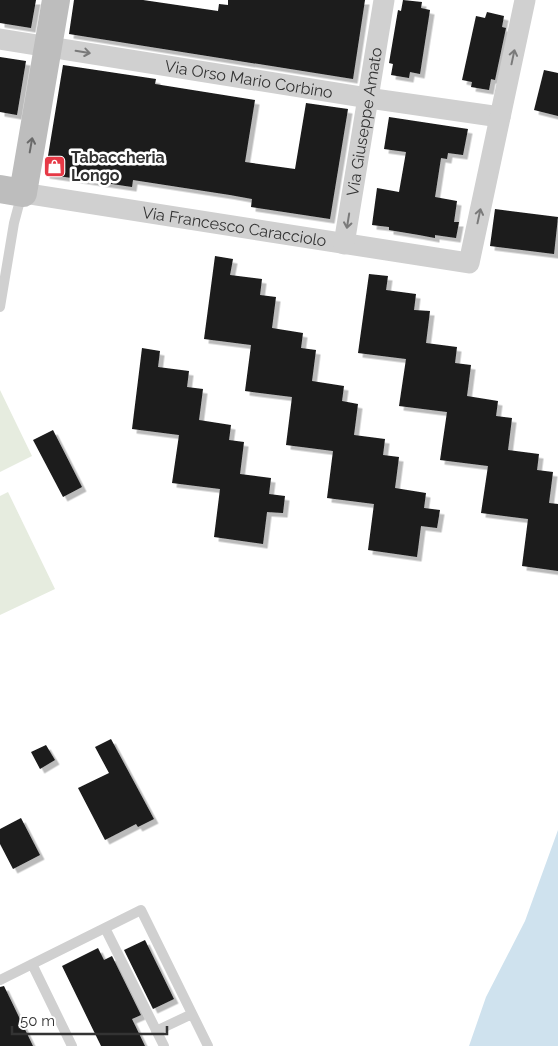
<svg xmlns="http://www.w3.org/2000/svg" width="558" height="1046" viewBox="0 0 558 1046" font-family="Raleway,sans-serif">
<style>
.green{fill:#e6ecdf}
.water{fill:#cfe2ee}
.building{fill:#1a1a1a;filter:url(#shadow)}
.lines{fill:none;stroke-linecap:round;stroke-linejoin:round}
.lane{stroke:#d0d0d0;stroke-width:10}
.street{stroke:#d0d0d0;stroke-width:21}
.secondary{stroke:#bdbdbd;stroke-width:28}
.oneway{stroke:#7a7a7a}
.oneway2{stroke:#6a6a6a}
.labels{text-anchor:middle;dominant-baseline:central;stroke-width:5;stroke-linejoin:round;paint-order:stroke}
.street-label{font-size:16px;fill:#333;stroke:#fff}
.poi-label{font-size:16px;font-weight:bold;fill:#333;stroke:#fff;text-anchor:start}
</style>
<defs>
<filter id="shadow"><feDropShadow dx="4.5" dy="4.5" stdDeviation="0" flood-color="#0004"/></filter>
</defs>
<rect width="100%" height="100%" fill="#fff"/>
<path class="green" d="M0 390 32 456 0 472Z
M8 492 55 589 0 615V496Z"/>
<path class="water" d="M558 830V1046H469L486 997 525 921Z"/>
<path class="building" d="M0 0H36L31 28 0 23Z
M74 0H143L218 11 219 4 228 5V0H365L353 79 69 34Z
M403 0 422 2 421 8 430 10 420 74 410 72 409 78 391 75 393 64 389 63 398 10 401 11Z
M487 12 504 16 502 27 506 28 495 80 491 79 489 90 471 87 472 82 462 80 476 16 485 18Z
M0 57 26 61 17 115 0 112Z
M63 65 156 79 155 84 255 100 245 162 295 169 306 103 348 109 330 219 251 207 252 199 230 195 133 180 132 187 45 174Z
M544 70 558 73V116L534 110Z
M389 117 468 129 463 155 448 153 447 159 441 158 435 197 457 201 454 222H459L456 238 435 235V238L419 235 389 230V227L372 225 377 188 399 192 406 152 384 149Z
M495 209 558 217 554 254 490 246Z
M215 256 233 259 230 275 262 279 260 295 276 297 272 328 303 333 301 348 316 350 312 381 344 386 342 401 358 404 354 435 385 439 383 455 399 457 395 488 426 493 424 508 440 510 437 528 421 526 417 557 368 550 374 504 327 498 333 451 286 445 292 397 245 391 251 345 204 339Z
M369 274 388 276 386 290 416 294 414 310 430 311 426 343 457 347 455 363 471 365 467 396 498 401 496 416 512 418 508 450 539 454 537 470 553 472 549 503 558 504V571L522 566 528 519 481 513 488 466 440 460 447 412 399 406 406 359 358 353Z
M142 348 160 351 158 367 189 371 187 387 203 389 199 420 231 425 229 440 244 442 240 474 271 478 269 494 285 496 283 513 267 512 263 544 214 537 220 489 172 483 179 435 132 429Z
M53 430 82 487 63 497 33 440Z
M111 739 154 819 138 827 136 824 105 840 78 788 109 773 95 747Z
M46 745 55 760 40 769 31 752Z
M21 818 40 855 13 869 0 844V829Z
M145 940 174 999 153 1009 124 950Z
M98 948 104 960 112 956 141 1015 132 1019 145 1046H101L62 966Z
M4 986 33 1046H0V987Z"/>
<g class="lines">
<path class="lane" d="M0 307 14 223 22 193
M105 928 164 1046
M32 964 72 1046
M0 980 141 910 208 1046
M156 1031 192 1014"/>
<g class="street">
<path id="s1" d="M0 39 368 98 500 117"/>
<path id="s2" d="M23 193 469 263 525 0"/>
<path id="s3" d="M344 244 384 0"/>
</g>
<path class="secondary" d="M0 189 23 193 56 0"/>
</g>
<defs><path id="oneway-shaft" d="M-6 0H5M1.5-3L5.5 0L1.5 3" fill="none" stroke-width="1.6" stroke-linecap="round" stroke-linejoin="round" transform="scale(1.25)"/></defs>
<g class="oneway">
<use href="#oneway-shaft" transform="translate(83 52) rotate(9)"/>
<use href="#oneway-shaft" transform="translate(513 57) rotate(-78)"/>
<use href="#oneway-shaft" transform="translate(479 216) rotate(-78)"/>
<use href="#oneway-shaft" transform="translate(348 221) rotate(99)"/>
</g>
<use class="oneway2" href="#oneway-shaft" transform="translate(31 145) rotate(-80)"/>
<defs>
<symbol id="shop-square" viewBox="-11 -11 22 22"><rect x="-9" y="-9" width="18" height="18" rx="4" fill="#e63946" stroke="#fff"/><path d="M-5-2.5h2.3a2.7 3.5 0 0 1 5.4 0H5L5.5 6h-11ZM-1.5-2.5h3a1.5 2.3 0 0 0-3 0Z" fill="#fff"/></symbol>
</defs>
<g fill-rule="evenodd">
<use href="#shop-square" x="42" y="154" width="25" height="25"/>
</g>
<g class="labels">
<g class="street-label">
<text stroke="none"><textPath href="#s1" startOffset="252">Via Orso Mario Corbino</textPath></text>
<text stroke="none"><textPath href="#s3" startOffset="124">Via Giuseppe Amato</textPath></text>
<text stroke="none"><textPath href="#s2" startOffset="214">Via Francesco Caracciolo</textPath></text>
</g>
<g class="poi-label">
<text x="71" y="157">Tabaccheria<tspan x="71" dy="18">Longo</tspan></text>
</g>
</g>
<path d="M12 1026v8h155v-8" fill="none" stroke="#333333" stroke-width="2.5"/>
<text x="20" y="1026" font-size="15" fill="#333333" stroke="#ffffff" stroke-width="4" paint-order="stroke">50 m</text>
</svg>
